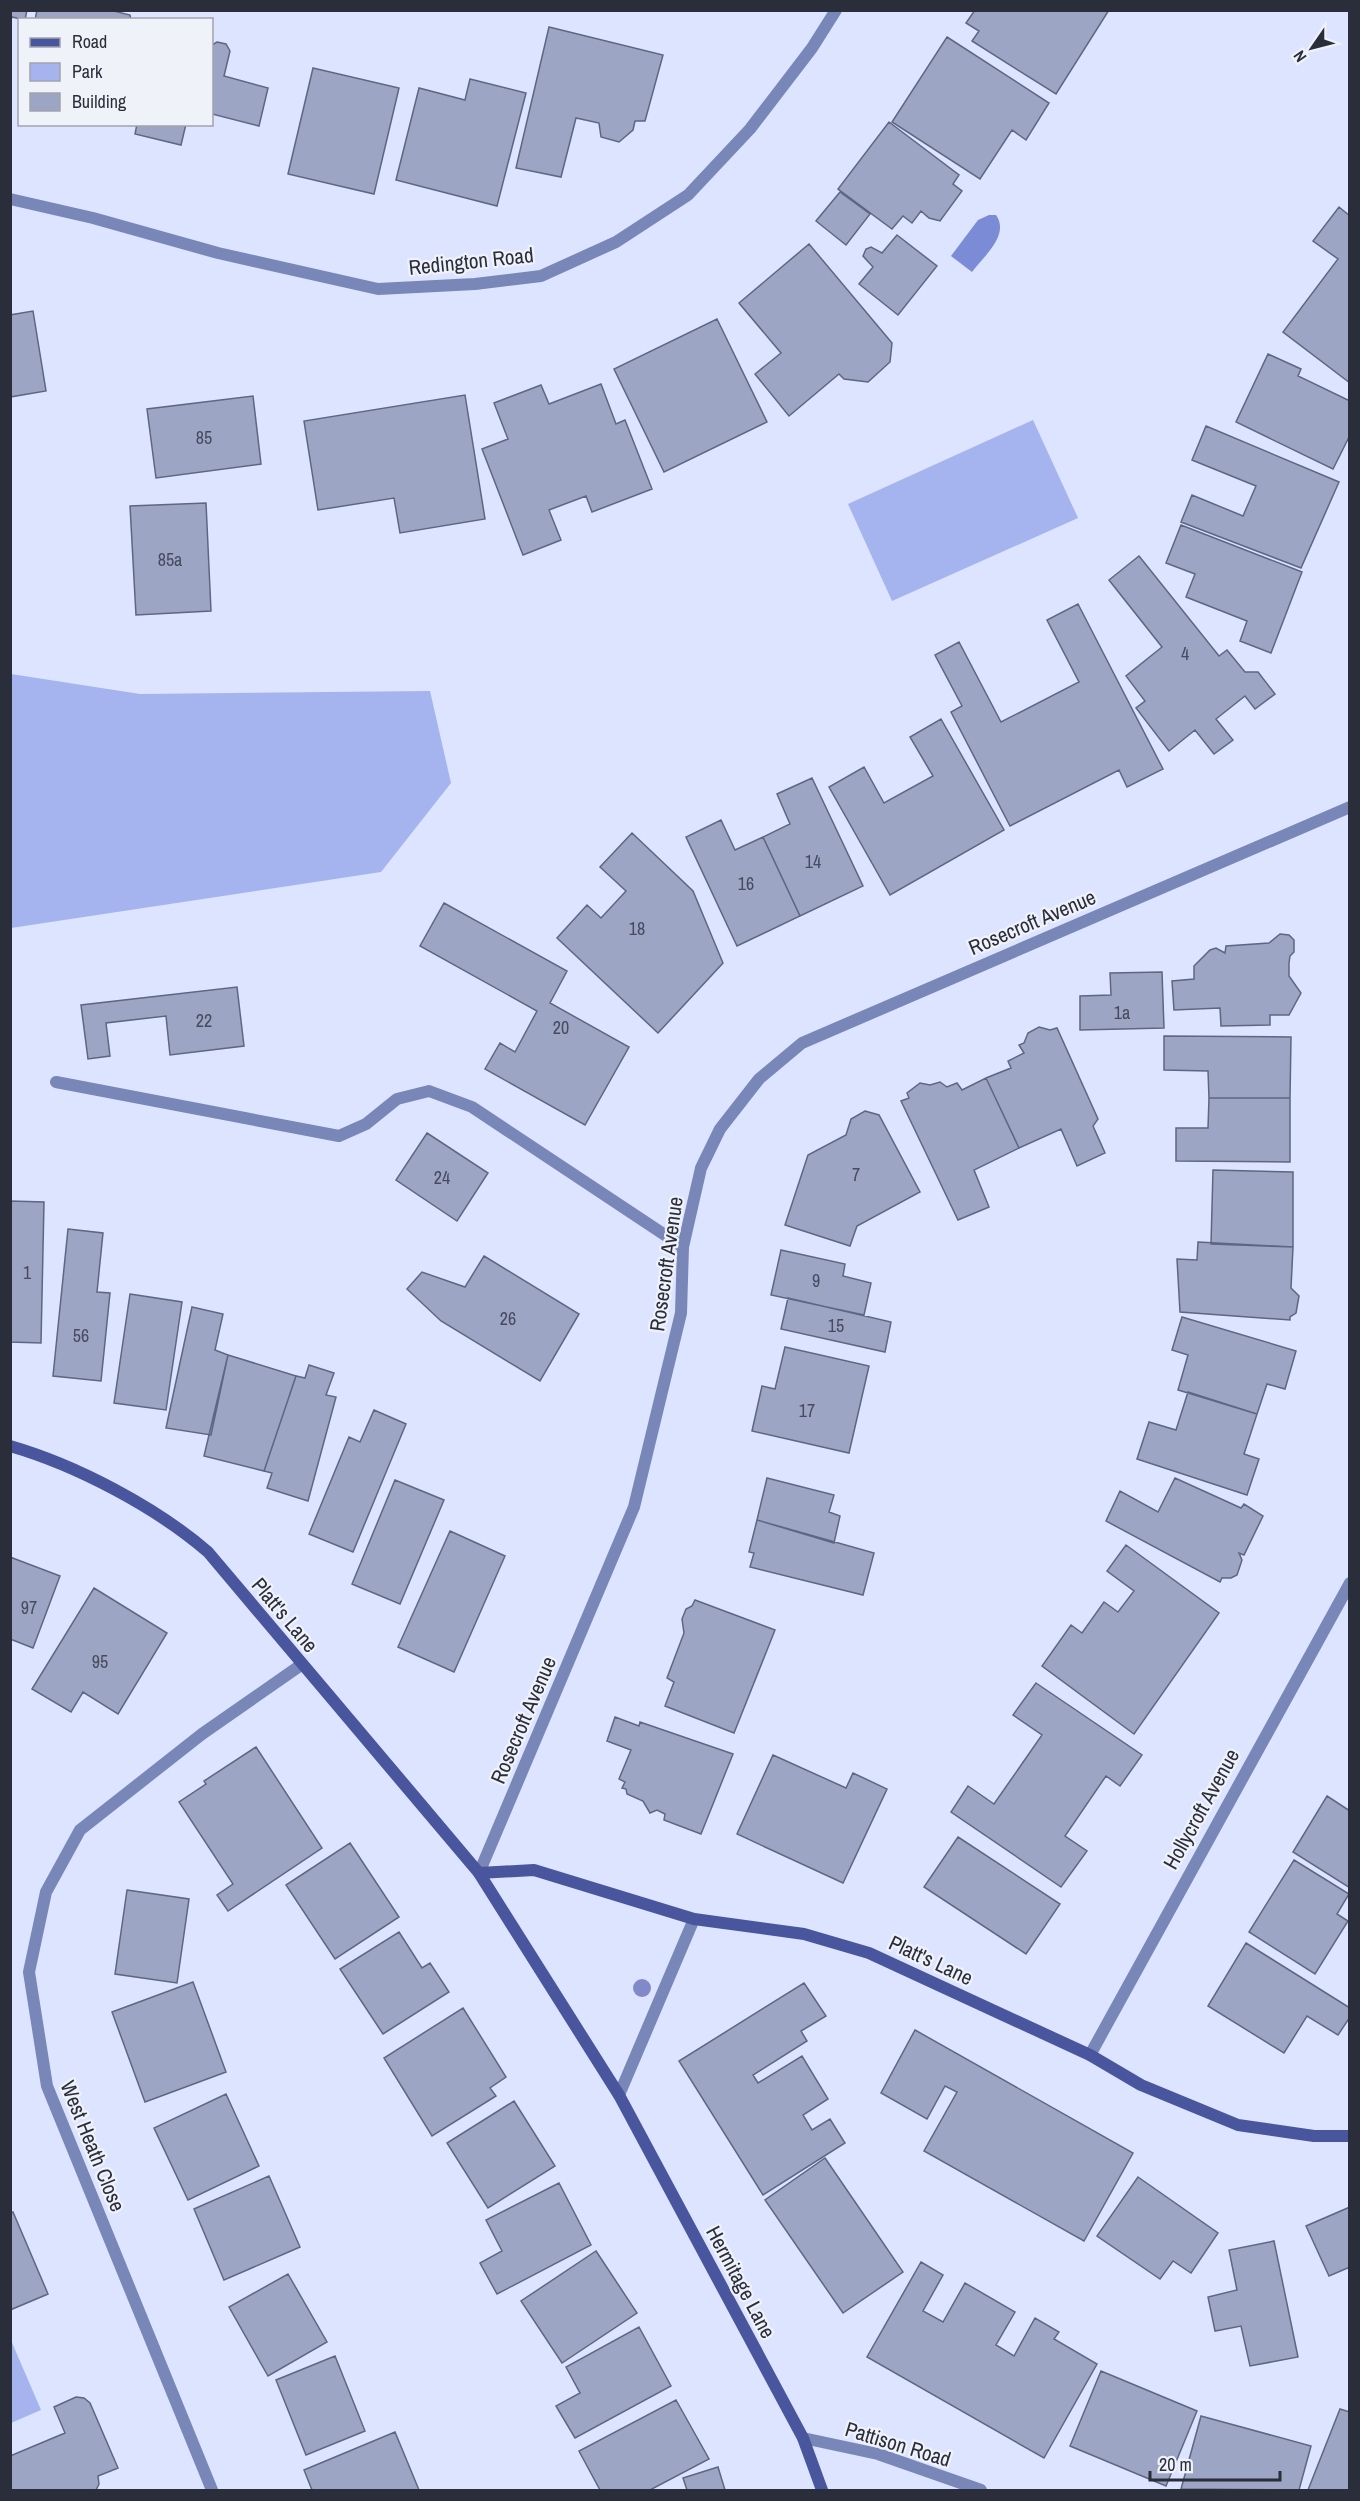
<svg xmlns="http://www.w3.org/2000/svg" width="1360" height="2501" viewBox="0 0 1360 2501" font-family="'Archivo Narrow',sans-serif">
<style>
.green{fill:#a5b4ef}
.water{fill:#7b8bd5}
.building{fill:#9da5c5;stroke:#5f6683;stroke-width:1.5}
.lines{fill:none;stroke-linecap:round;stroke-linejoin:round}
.lane{stroke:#7986b8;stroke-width:12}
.street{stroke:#7986b8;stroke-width:12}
.secondary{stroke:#49569e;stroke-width:12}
.tree{fill:#818ac7}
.labels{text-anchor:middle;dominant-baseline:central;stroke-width:4.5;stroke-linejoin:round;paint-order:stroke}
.number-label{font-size:18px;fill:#474b5d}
.street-label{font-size:21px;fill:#2a2d3a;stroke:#f0f2f9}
</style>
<rect width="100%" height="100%" fill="#dce4ff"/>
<path class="green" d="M1033 420 1078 518 892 601 848 504Z
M11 674 140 694 430 691 451 783 381 872 11 928Z
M10 2338 41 2410 11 2423H10Z"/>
<path class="water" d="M989 215H996C1010 235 984 256 972 272L951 256 978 220Z"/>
<path class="building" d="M10 10H27L25 20 12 17 10 23Z
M37 10H110L130 15 131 20H35Z
M975 10H1109L1056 94 972 41 979 31 966 23Z
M549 27 663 55 645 121H635L633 130 619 142 601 137 599 123 576 118 561 177 516 168Z
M947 37 1049 103 1026 140 1012 130 980 179 892 122Z
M217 42 226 44 230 51 224 76 268 88 259 126 212 114V45Z
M313 68 399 88 374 194 288 174Z
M470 79 526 93 497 206 396 180 419 88 465 100Z
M889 122 959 175 953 184 962 191 940 221 929 218 921 211 912 223 903 216 892 229 838 189Z
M137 124H186L181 145 135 134Z
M840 192 870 214 846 245 816 221Z
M1339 207 1350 216V383L1283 332 1338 259 1313 241Z
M897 235 937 266 898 315 859 284 873 267 863 256 866 249 871 247 882 253Z
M809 244 892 343 890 362 868 382 844 379 839 374 789 416 755 374 781 353 739 303Z
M33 311 46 391 10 397V315Z
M717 319 767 422 664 472 614 369Z
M1268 354 1301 369 1298 376 1350 401V435L1333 469 1236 422Z
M601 384 616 424 625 420 652 489 592 512 586 496 549 510 561 540 523 555 482 449 508 439 494 403 541 385 549 404Z
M465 395 485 519 400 533 394 498 318 510 304 421Z
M253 396 261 464 156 478 147 409Z
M1206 426 1339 482 1301 568 1181 522 1192 495 1243 516 1256 486 1192 460Z
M206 503 211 611 136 615 130 506Z
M1181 525 1302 572 1271 653 1240 641 1247 621 1186 597 1195 574 1166 563Z
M1139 556 1219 656 1227 650 1245 672H1258L1275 694 1255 709 1245 696 1216 719 1233 740 1214 754 1195 730 1169 751 1136 708 1145 701 1126 676 1162 647 1109 580Z
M1078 604 1163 769 1127 787 1119 770 1010 826 951 712 962 706 935 655 959 642 1001 722 1079 682 1047 620Z
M941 719 1004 830 890 895 829 787 864 767 884 803 933 776 910 737Z
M812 778 863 886 800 916 763 837 790 824 777 794Z
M721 820 735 850 763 837 800 916 737 946 686 837Z
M632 833 693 891 723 963 658 1033 557 938 587 905 601 918 626 891 600 867Z
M444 903 567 971 550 1003 629 1047 585 1125 485 1069 500 1043 515 1052 537 1011 420 946Z
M1280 934 1289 935 1294 940V952L1290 956 1289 963V976L1301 993 1289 1015H1270V1025L1221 1026 1220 1008 1174 1010 1172 981 1194 979V966L1210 950 1216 948 1225 953 1226 946 1269 943Z
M1162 972 1164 1028 1080 1030V996L1111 995 1110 973Z
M237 987 244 1046 170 1055 166 1016 106 1023 110 1056 88 1059 81 1005Z
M1039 1027 1050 1030 1057 1028 1098 1119 1093 1126 1105 1153 1077 1166 1061 1129 1019 1148 986 1078 1011 1068 1008 1061 1024 1053 1019 1045 1024 1043 1028 1033Z
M1164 1036 1291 1037 1290 1098H1209L1208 1071 1164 1070Z
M986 1078 1019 1148 974 1170 989 1207 958 1220 901 1101 909 1098 907 1093 920 1083 930 1085 940 1082 947 1087 957 1083 962 1090Z
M1209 1098H1290V1162L1176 1161V1128H1208Z
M865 1111 879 1115 920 1192 857 1226 850 1246 785 1225 808 1155 846 1135 851 1119Z
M427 1133 488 1173 457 1221 396 1180Z
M1213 1170 1293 1172V1247L1211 1244Z
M10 1201 44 1202 41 1343 10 1342Z
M68 1229 103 1233 97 1292 110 1293 101 1381 53 1376Z
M1198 1242 1293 1247 1291 1288 1299 1296 1296 1313 1290 1317V1320L1180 1312 1177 1259 1197 1260Z
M781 1250 845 1264 843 1276 871 1283 864 1315 771 1295Z
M484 1256 579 1314 540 1381 441 1321 407 1289 422 1272 465 1287Z
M130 1294 182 1302 166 1410 114 1403Z
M788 1298 891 1322 885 1352 781 1329Z
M192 1307 223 1314 215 1350 228 1355 211 1435 166 1428Z
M1182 1317 1296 1351 1285 1389 1267 1384 1257 1414 1178 1390 1188 1355 1172 1350Z
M785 1347 869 1366 849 1453 752 1431 762 1386 775 1389Z
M228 1355 296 1376 264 1471 204 1456Z
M309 1365 334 1373 326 1395 336 1397 308 1501 267 1488 272 1473 264 1471 296 1376 305 1378Z
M1188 1392 1257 1414 1244 1454 1259 1459 1247 1495 1137 1459 1149 1422 1176 1430Z
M374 1410 406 1424 353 1552 309 1534 349 1437 360 1442Z
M767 1478 834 1495 829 1512 840 1516 834 1543 757 1520Z
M1175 1478 1241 1508 1244 1504 1263 1516 1244 1555 1239 1553 1242 1560 1237 1575 1231 1578H1222L1220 1582 1106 1521 1120 1491 1158 1512Z
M395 1480 444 1500 400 1604 352 1584Z
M757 1520 874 1553 863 1595 750 1567 754 1553 749 1552Z
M450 1531 505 1556 454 1672 398 1647Z
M1126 1545 1219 1613 1134 1734 1042 1666 1071 1625 1082 1633 1104 1602 1118 1612 1134 1591 1107 1571Z
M10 1557 60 1576 33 1648 10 1639Z
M94 1588 167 1633 118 1714 83 1692 71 1712 32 1689Z
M695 1600 775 1630 734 1733 665 1706 674 1682 667 1678 684 1633 682 1619 686 1609 692 1606Z
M1036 1683 1142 1755 1120 1786 1106 1776 1065 1836 1087 1851 1061 1887 951 1812 968 1786 994 1804 1042 1735 1013 1715Z
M615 1717 639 1726 640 1722 733 1754 701 1834 664 1820 665 1814 657 1810 650 1813 643 1801 627 1794 626 1789 622 1788 625 1782 619 1779 631 1750 607 1741Z
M256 1747 322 1848 228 1911 217 1895 233 1884 179 1802 206 1784 204 1781Z
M773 1755 846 1788 853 1773 887 1789 843 1883 737 1834Z
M1327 1796 1350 1811V1888L1293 1852Z
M958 1837 1060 1904 1026 1954 924 1887Z
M350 1843 399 1917 335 1959 286 1885Z
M1294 1860 1349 1894 1337 1914 1348 1921 1315 1974 1249 1932Z
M127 1890 189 1899 177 1983 115 1974Z
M399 1932 422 1968 430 1963 449 1992 383 2034 340 1969Z
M1246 1943 1350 2008V2017L1338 2035 1307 2016 1284 2053 1208 2006Z
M193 1982 226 2072 145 2102 112 2012Z
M804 1983 826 2016 801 2031 807 2041 753 2075 758 2083 802 2056 828 2099 803 2115 812 2130 830 2119 845 2143 763 2195 679 2061Z
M463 2008 506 2077 490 2088 496 2096 432 2136 384 2058Z
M915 2030 1133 2153 1084 2241 924 2151 957 2092 945 2086 927 2119 881 2093Z
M226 2094 259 2166 188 2200 154 2128Z
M514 2101 555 2166 488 2208 447 2143Z
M825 2158 903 2272 843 2313 765 2200Z
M269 2176 300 2247 224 2280 194 2209Z
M1138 2177 1218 2233 1191 2273 1173 2261 1160 2279 1097 2236Z
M559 2183 591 2245 497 2294 480 2263 502 2251 486 2220Z
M1350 2207V2267L1329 2276 1306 2226Z
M13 2212 48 2294 10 2310V2213Z
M1274 2241 1298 2357 1250 2366 1241 2326 1215 2331 1208 2297 1237 2290 1229 2250Z
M596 2251 637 2313 562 2363 521 2301Z
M921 2262 943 2275 923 2311 943 2322 965 2283 1015 2312 996 2345 1014 2356 1035 2318 1059 2332 1054 2339 1097 2364 1044 2458 867 2357Z
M288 2274 327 2342 268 2376 229 2307Z
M639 2327 671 2386 575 2438 556 2406 580 2393 566 2367Z
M335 2356 365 2431 306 2455 276 2380Z
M1101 2371 1197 2411 1166 2486 1070 2446Z
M76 2397 84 2398 90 2403 118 2468 98 2476 99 2484 96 2490H10V2456L65 2433 54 2407Z
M676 2400 709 2459 650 2490H600L579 2451Z
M1340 2409 1350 2412V2490H1308Z
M1201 2416 1311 2446 1299 2490 1181 2489Z
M395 2432 419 2490H312L304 2470Z
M718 2467 725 2490H687L683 2478Z"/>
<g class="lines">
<path class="lane" d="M56 1082 339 1136 366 1124 397 1099 429 1091 472 1107 683 1247
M619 2095 694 1919"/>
<path class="street" d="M10 199 93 218 218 253 378 289 475 284 541 276 616 242 688 195 750 129 812 48 836 10
M479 1873 634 1507 681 1313 683 1247 701 1168 720 1129 759 1079 802 1043 1350 807
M1090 2055 1350 1583
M803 2438 878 2454 981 2490
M212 2490 47 2086 29 1972 46 1892 80 1830 202 1734 301 1665"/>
<path class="secondary" d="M10 1446C76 1465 156 1507 208 1552L479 1873 619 2095 803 2438 822 2490
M479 1873 534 1870 694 1919 804 1934 869 1953 1090 2055 1141 2085 1238 2125 1314 2136H1350"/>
</g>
<circle class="tree" cx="642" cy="1988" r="9"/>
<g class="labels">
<g class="number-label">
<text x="204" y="437">85</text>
<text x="170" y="559">85a</text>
<text x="1185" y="653">4</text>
<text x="813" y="861">14</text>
<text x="746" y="883">16</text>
<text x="637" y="928">18</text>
<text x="1122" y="1012">1a</text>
<text x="204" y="1020">22</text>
<text x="561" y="1027">20</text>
<text x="856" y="1174">7</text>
<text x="442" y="1177">24</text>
<text x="27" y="1272">1</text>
<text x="816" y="1280">9</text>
<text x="508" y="1318">26</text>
<text x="836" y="1325">15</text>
<text x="81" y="1335">56</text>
<text x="807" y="1410">17</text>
<text x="29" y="1607">97</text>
<text x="100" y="1661">95</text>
</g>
<g class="street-label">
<text transform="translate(471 261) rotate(-6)">Redington Road</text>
<text transform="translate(1032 922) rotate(-23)">Rosecroft Avenue</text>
<text transform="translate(666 1264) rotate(-82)">Rosecroft Avenue</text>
<text transform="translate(285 1615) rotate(50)">Platt's Lane</text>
<text transform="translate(523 1720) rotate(-67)">Rosecroft Avenue</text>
<text transform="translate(1201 1809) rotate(-61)">Hollycroft Avenue</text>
<text transform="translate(931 1960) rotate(25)">Platt's Lane</text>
<text transform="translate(93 2146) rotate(68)">West Heath Close</text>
<text transform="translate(741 2282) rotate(62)">Hermitage Lane</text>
<text transform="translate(898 2444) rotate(17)">Pattison Road</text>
</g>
</g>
<rect width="1360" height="2501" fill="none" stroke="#2a2d3a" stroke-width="24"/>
<rect x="18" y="18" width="195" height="108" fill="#f0f2f9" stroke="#a1a3ad" stroke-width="1.5"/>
<rect x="30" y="38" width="30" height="9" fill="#49569e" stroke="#a1a3ad" stroke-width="1.5"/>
<text x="72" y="48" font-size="18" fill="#2a2d3a">Road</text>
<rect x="30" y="63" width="30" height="18" fill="#a5b4ef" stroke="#a1a3ad" stroke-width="1.5"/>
<text x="72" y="78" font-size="18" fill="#2a2d3a">Park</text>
<rect x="30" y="93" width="30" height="18" fill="#9da5c5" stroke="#a1a3ad" stroke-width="1.5"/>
<text x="72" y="108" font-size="18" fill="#2a2d3a">Building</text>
<g transform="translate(1312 48) rotate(235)" stroke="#f0f2f9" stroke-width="4.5" paint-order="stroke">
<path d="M0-4.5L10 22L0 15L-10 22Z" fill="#2a2d3a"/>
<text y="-9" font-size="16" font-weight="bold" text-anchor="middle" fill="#2a2d3a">N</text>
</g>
<path d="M1150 2471v9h130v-9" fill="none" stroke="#2a2d3a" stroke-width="3"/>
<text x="1159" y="2471" font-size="18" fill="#2a2d3a" stroke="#f0f2f9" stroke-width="4.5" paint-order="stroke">20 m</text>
</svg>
